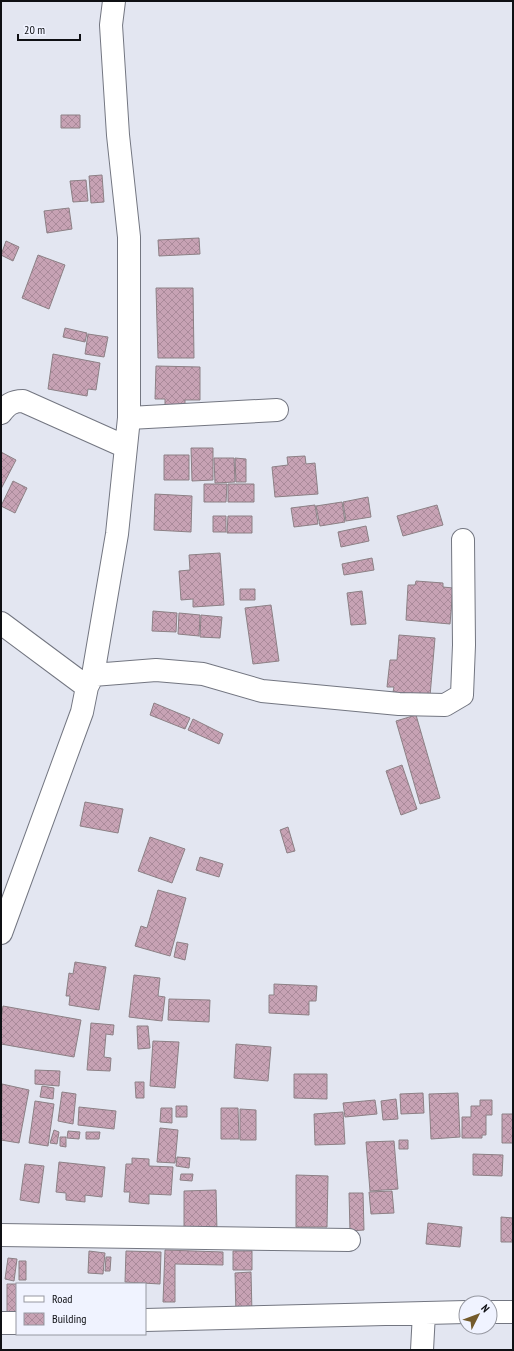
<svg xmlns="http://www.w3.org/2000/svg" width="514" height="1351" viewBox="0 0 514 1351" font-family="'PT Sans Narrow',sans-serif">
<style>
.building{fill:url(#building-cross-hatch);stroke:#8c8085}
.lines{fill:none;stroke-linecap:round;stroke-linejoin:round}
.minor-casing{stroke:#737681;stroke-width:24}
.minor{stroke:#fff;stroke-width:22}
</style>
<defs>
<pattern id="building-cross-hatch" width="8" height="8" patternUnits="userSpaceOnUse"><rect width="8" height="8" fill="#c7a2b4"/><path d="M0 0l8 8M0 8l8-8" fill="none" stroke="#aa8a9a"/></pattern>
</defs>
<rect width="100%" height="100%" fill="#e3e6f1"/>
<path class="building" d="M61 115H80V128H61Z
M102 175 104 202 91 203 89 176Z
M86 180 88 201 73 202 70 181Z
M69 208 72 229 47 233 44 211Z
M199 238 200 254 159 256 158 240Z
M6 241 19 247 13 261 1 255Z
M38 255 65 265 49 309 22 298Z
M156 288H193L194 358H158Z
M65 328 87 333 85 342 63 337Z
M88 334 108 337 104 357 85 354Z
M53 354 100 363 96 390 88 389 87 396 48 389Z
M156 366 200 367V400H185V406H165V399H155Z
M191 448H213V480L192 481Z
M1 452 16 460 1 489Z
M164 455H189V480H164Z
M305 456 306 464 315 463 318 494 275 497 272 467 288 465 287 457Z
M214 458H234L235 482 215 483Z
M235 458 246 459V482H236Z
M13 481 27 488 15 513 1 506Z
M204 484H227L226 502H204Z
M228 484H254V502H228Z
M155 494 192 496 191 532 154 530Z
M368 497 371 517 346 521 343 502Z
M342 502 345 522 320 526 316 506Z
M315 505 318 524 294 527 291 508Z
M437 505 443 525 403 536 397 516Z
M213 516H226V532H213Z
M228 516H252V533H227Z
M366 526 369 541 341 547 338 532Z
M220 553 224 605 193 607V599L181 600 179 571 190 570 189 555Z
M372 558 374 570 344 575 342 564Z
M416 581 443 583V587L453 588 450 624 406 620 408 585H415Z
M240 589H255V600H240Z
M362 591 366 624 351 625 347 593Z
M271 605 279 661 253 664 245 608Z
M153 611 177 613 176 632 152 631Z
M179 613 200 615 199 636 178 634Z
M201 615 222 617 220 638 200 637Z
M399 635 435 638 430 696 393 692 394 687H387L390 660H397Z
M154 703 190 718 185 729 150 715Z
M416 715 440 798 420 804 396 721Z
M193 719 223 734 219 744 188 730Z
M402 765 417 809 401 815 386 771Z
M85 802 123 809 118 833 80 826Z
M288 827 295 851 287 853 280 830Z
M150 837 185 849 172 883 138 871Z
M200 857 223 864 219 877 196 870Z
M158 890 186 898 170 956 135 946 141 926 147 928Z
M177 942 188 944 185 960 174 957Z
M75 962 106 967 99 1010 69 1005 70 996H66L69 973 73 974Z
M134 975 160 978 158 996 165 997 162 1021 129 1017Z
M274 984 317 986 316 1001H309V1015L269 1013V995H274Z
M169 999 210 1000 209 1022 168 1020Z
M3 1006 81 1020 74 1057 1 1044V1019Z
M91 1023 114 1025 113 1035 106 1034 104 1057 111 1058 110 1071 87 1070Z
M137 1026H148L150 1048 138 1049Z
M153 1041 179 1042 175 1088 150 1086Z
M236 1044 271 1047 268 1081 234 1078Z
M35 1070 60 1071 59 1086 35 1084Z
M294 1074H327V1099L294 1098Z
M135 1082H144V1098H136Z
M2 1084 29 1090 19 1143 1 1140Z
M42 1086 54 1088 53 1099 40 1097Z
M62 1092 76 1094 73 1124 58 1121Z
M423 1093 424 1113 401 1114 400 1094Z
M458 1093 460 1137 431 1139 429 1094Z
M396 1099 398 1119 383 1120 381 1101Z
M375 1100 377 1114 345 1117 343 1103Z
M480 1100H492V1115H486V1135H482V1138H462V1117H471V1106H480Z
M35 1101 54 1104 48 1146 29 1143Z
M176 1106H187V1117H176Z
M79 1107 116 1111 114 1129 78 1125Z
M161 1108H172V1123L160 1122Z
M221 1108H238L239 1139H221Z
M240 1109 256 1110V1140H240Z
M343 1112 345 1144 315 1145 314 1114Z
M502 1114H513V1143H502Z
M160 1128 178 1130 175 1163 157 1162Z
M54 1130 59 1132 57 1144 50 1143Z
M68 1131 80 1132 79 1139 67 1138Z
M86 1132H100L99 1139H86Z
M60 1137H66V1147L60 1146Z
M399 1140H408V1149H399Z
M394 1141 398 1189 370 1191 366 1142Z
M473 1154 503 1155 502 1176 473 1175Z
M177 1157 190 1158 189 1168 176 1166Z
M132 1158 149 1159V1166L173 1167 171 1195 149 1194V1204L129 1202 130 1192H124L126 1164H132Z
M59 1162 105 1167 102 1197 85 1195V1202L66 1200V1193L56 1192Z
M25 1164 44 1166 39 1203 20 1200Z
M181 1174H193L192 1181 180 1180Z
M296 1175 328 1176 327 1227H296Z
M216 1190 217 1231 184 1232V1191Z
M392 1191 394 1213 371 1214 369 1192Z
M349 1193H363L364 1230 350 1231Z
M501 1217 513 1218V1242H501Z
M428 1223 462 1227 460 1247 426 1244Z
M165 1250 223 1252V1265L175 1264V1302H163Z
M89 1251 105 1253 103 1274 88 1273Z
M126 1251 161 1252 160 1284 125 1282Z
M233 1251H252V1270H233Z
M106 1257H111L110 1271H105Z
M8 1258 17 1259 14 1281 5 1279Z
M19 1261H26V1280H19Z
M251 1272 252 1314H236L235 1273Z
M7 1284H17V1314L7 1313Z"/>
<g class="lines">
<defs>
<path id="minor" d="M1 413C7 405 12 401 23 401L126 447
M129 418 277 410
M1 623 87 687
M93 675 156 670 203 674 262 691 399 704 445 705 462 695 464 645 463 540
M1 933 82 712 87 687 93 675 117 534 129 418V237L118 135 111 25 114 1
M1 1235 349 1240
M490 1312H513
M145 1320 466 1312
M1 1323H17
M422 1350 424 1313"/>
</defs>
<use href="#minor" class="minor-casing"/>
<use href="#minor" class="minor"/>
</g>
<rect width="514" height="1351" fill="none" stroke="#0f1014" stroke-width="4"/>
<rect x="16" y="1283" width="130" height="52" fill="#f0f3ff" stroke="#9698a1"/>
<rect x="24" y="1296" width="20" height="6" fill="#ffffff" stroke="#9698a1"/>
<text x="52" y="1303" font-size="12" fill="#0f1014">Road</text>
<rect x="24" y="1313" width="20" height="12" fill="url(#building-cross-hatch)" stroke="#9698a1"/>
<text x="52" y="1323" font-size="12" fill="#0f1014">Building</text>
<g transform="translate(478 1315) rotate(48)"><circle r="19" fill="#f0f3ff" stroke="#9698a1"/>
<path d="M0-3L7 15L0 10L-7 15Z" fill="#735a2b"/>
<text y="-6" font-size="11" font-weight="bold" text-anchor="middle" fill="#0f1014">N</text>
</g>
<path d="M18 34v6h62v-6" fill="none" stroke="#0f1014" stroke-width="2"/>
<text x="24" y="34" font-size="12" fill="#0f1014" stroke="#f0f3ff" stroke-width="3" paint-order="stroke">20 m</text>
</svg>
